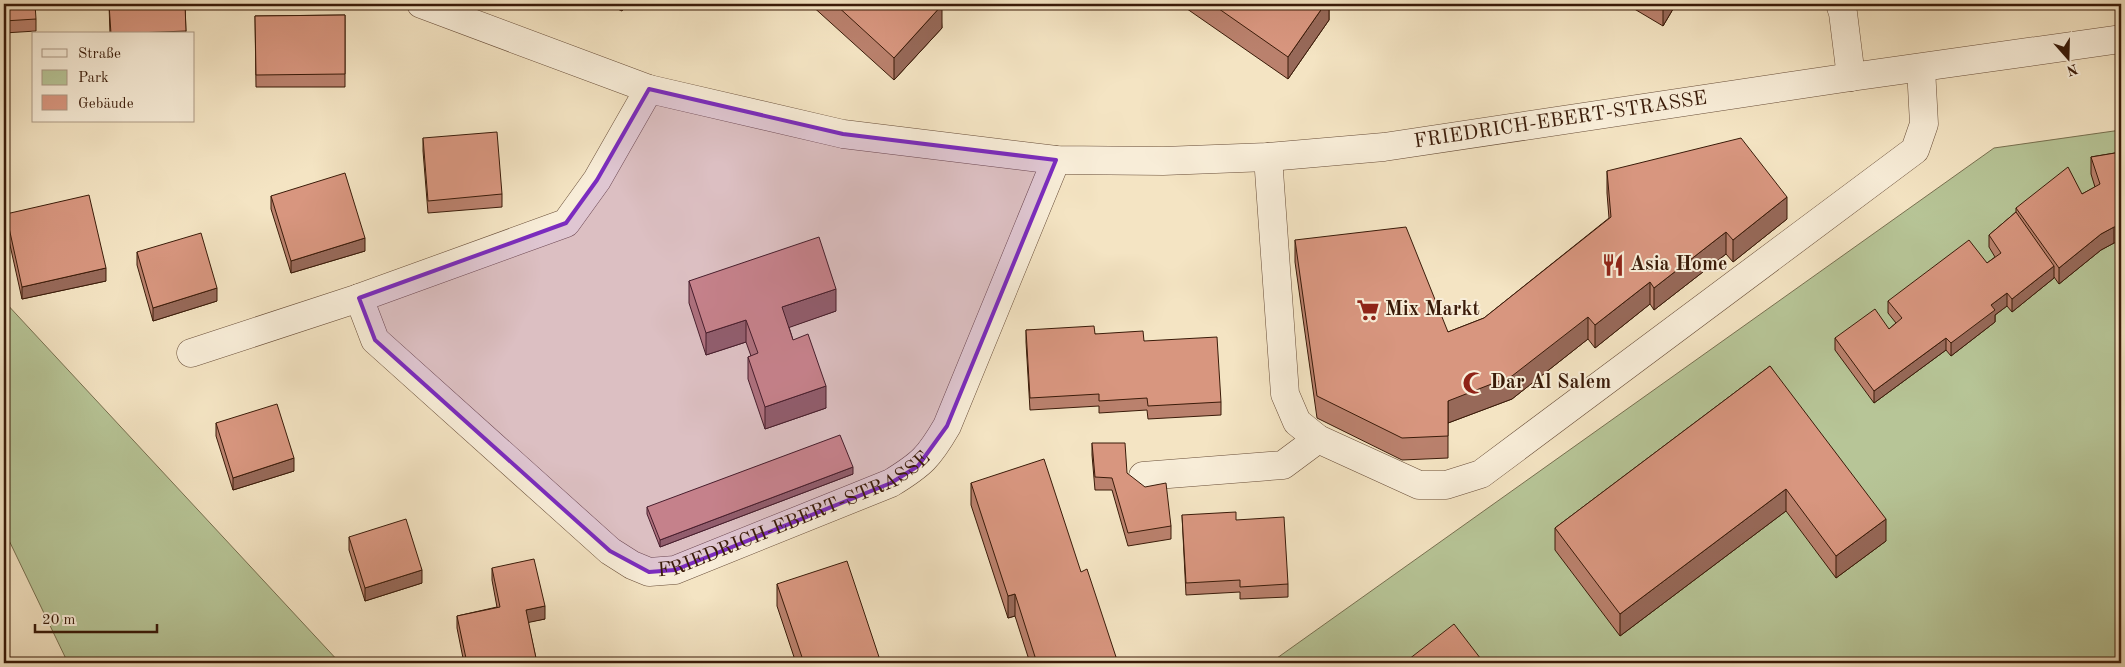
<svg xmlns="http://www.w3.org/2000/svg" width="2125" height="667" viewBox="0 0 2125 667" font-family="'Old Standard TT',serif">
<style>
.green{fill:#b7c597;stroke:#787050}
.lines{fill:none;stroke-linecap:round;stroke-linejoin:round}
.minor-casing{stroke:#684d38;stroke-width:29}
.minor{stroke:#f8edd8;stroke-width:28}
.wall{fill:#ba816d;stroke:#3a1b09}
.shaded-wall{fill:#976959;stroke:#3a1b09}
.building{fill:#d8967f;stroke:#3a1b09}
.marked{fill:#7b2cbf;fill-opacity:0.2;stroke:#7b2cbf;stroke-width:4;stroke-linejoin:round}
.labels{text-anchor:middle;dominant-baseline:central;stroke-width:4;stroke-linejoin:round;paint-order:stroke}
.street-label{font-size:20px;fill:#3a1b09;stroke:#f8edd8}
.poi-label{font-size:20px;font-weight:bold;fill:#3a1b09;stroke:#f8edd8;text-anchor:start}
</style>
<rect width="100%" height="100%" fill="#f4e4c3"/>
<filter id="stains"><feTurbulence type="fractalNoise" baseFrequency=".004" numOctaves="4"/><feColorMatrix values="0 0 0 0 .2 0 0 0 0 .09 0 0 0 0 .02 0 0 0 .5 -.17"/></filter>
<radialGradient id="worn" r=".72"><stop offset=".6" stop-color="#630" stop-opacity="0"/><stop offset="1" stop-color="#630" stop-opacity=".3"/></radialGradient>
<path class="green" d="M2121 130V663H1270L1994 148Z
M4 301 340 663H68L4 530Z"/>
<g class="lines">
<defs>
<g id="minor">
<path id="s1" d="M421 4 649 89 843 134 1056 160 1163 161 1268 157 1384 147 1851 77 2121 39"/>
<path d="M1840 4 1843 13 1851 77"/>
<path id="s2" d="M649 89 597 180 566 223 359 298 375 340 610 551 632 565 649 572 675 570 891 483C922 464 929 457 947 426L1056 160"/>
<path d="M1268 157 1285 394 1297 422 1318 439 1419 485H1446L1481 474 1915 150 1924 124 1921 68"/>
<path d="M191 353 359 298"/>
<path d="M1143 476 1283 465 1318 439"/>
</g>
</defs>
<use href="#minor" class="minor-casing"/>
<use href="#minor" class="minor"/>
</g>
<path class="wall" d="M4 4 36 19V31L4 33Z
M109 4H185L186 34H110Z
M606 4H625L622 11Z
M810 4H940L942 28 894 80Z
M1180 4H1329V20L1288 79Z
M1626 4H1676L1663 26Z
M345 15V87H256L255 16Z
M423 138 502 194V207L428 213 423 151Z
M2121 152V242L2114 243 2101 250 2059 284 2054 277V278L2012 312 2007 306 1995 315V322L1951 356 1946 350 1874 403 1835 350V338L1889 329 1896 323 1888 313V301L1987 263 1995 257 1989 247V235L2016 212V208L2082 194 2095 187 2091 174V157Z
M1607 171 1787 219 1733 262 1726 254 1654 310 1650 304 1595 348 1588 339 1512 399 1448 423V458L1402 460 1317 418 1295 262V240L1448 332 1484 318 1609 218 1607 193Z
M271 196 365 251 291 273 271 209Z
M6 214 106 281 22 299 6 227Z
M137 252 217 301 153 321 137 265Z
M689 281 836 311 789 327 793 340 826 408 765 429 748 379V357L751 356 746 342 706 355 689 303Z
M1026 330 1095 334 1144 341 1221 402V415L1148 419 1147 410 1099 413V406L1030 410 1026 342Z
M1770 366 1886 541 1836 578 1786 511 1620 636 1555 550V528Z
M216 423 294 471 233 490 216 436Z
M1092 443 1127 473 1171 526V539L1128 546 1112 490H1095L1092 455Z
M853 474 660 547 647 514V507Z
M971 483 1081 572 1118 663H1030L1015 616 1008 618 971 505Z
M1182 515 1288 584V597L1240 599V592L1186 595Z
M349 537 422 583 365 601 349 550Z
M492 568 545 619 528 622 537 663H464L457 628V616L497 607 492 580Z
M777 584 881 663H796L777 606Z"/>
<path class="shaded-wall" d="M622 4H625L622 11Z
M1325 4H1329V20L1288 79V57Z
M1663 4H1676L1663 26Z
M942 5V28L894 80V58Z
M1787 197V219L1733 262V240Z
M2114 227V243L2101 250 2059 284V268L2101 234Z
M1726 232V254L1654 310V288Z
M365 238V251L291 273V261Z
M2054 266V278L2012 312V299Z
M106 268V281L22 299V287Z
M1650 282V304L1595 348V325Z
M217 288V301L153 321V308Z
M836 289V311L782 330V307Z
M2007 293V306L1995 315V322L1951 356V343L1991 305Z
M1588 317V339L1512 399 1448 423V401Z
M746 320V342L706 355V333Z
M1946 338V350L1874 403V391Z
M826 386V408L765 429V407Z
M294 458V471L233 490V478Z
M853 467V474L660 547V540Z
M1786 489V511L1620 636V614Z
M1886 519V541L1836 578V556Z
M422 570V583L365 601V588Z
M1015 594V616L1008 618V596Z
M545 606V619L526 623V610Z"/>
<path class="building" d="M4 4H35L36 19 4 21Z
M109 4H185L186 31 111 34Z
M835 4H940L942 5 894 58Z
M1212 4H1325L1288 57Z
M345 15V74L256 75 255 16Z
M497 132 502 194 428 201 423 138Z
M1741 138 1787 197 1733 240 1726 232 1654 288 1650 282 1595 325 1588 317 1512 376 1448 401V436L1402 438 1317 396 1295 240 1406 227 1448 332 1484 318 1611 217 1607 171Z
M2121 152V226L2114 227 2101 234 2059 268 2016 208 2068 167 2082 194 2100 184 2091 157Z
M345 173 365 238 291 261 271 196Z
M89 195 106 268 22 287 6 214Z
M2016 212 2054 266 2012 299 2007 293 1991 305 1995 310 1951 343 1946 338 1874 391 1835 338 1875 309 1889 329 1902 318 1888 301 1969 240 1987 263 2001 253 1989 235Z
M201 233 217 288 153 308 137 252Z
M819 237 836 289 782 307 793 340 808 334 826 386 765 407 748 357 758 353 746 320 706 333 689 281Z
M1094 326 1095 334 1143 331 1144 341 1217 337 1221 402 1148 406 1147 398 1099 401V394L1030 398 1026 330Z
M1770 366 1886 519 1836 556 1786 489 1620 614 1555 528Z
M277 404 294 458 233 478 216 423Z
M840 435 853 467 660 540 647 507Z
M1092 443H1125L1127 473 1145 487 1166 483 1171 526 1128 533 1112 478 1095 477Z
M1044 459 1081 572 1087 569 1118 663H1037L1015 594 1008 596 971 483Z
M1236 512V520L1284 517 1288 584 1240 587V580L1186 583 1182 515Z
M406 519 422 570 365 588 349 537Z
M534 559 545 606 526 610 537 663H467L457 616 500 607 492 568Z
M847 561 881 663H804L777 584Z
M1454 624 1484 663H1404Z"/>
<path class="marked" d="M649 89 843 134 1056 160 947 426 918 466 891 483 675 570 649 572 610 551 375 340 359 298 566 223 597 180Z"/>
<defs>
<symbol id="restaurant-bare" viewBox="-9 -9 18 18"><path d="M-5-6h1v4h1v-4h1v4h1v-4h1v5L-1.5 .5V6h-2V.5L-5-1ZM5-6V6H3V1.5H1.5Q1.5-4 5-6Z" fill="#8f2418" stroke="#f8edd8" stroke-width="2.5" paint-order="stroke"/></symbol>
<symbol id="supermarket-bare" viewBox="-9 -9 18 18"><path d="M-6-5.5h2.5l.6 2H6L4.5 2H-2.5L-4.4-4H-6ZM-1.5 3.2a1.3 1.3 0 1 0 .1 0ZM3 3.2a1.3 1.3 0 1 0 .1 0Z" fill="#8f2418" stroke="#f8edd8" stroke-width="2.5" paint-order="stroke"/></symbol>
<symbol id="mosque-bare" viewBox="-9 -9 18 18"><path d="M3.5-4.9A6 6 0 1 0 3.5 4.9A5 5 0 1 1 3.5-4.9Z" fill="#8f2418" stroke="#f8edd8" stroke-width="2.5" paint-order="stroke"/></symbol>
</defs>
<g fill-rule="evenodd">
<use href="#restaurant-bare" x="1597" y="249" width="32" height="32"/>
<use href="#supermarket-bare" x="1352" y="294" width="32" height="32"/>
<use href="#mosque-bare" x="1458" y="367" width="32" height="32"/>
</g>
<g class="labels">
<g class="street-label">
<text stroke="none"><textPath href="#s1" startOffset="1164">FRIEDRICH-EBERT-STRASSE</textPath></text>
<text stroke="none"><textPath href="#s2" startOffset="940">FRIEDRICH-EBERT-STRASSE</textPath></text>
</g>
<g class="poi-label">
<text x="1630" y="265">Asia Home</text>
<text x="1385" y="310">Mix Markt</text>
<text x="1490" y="383">Dar Al Salem</text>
</g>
</g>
<rect width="2125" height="667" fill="none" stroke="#f4e4c3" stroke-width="20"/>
<rect x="5" y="5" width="2115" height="657" fill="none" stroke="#3a1b09" stroke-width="2.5"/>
<rect x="10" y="10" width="2105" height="647" fill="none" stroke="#3a1b09"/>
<rect x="32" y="32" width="162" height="90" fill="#f8edd8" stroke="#ac9985"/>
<rect x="42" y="49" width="25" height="8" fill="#f8edd8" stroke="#ac9985"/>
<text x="78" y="58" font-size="15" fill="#3a1b09">Straße</text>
<rect x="42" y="70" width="25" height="15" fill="#b7c597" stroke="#ac9985"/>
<text x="78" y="82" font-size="15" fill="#3a1b09">Park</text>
<rect x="42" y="95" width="25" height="15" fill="#d8967f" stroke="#ac9985"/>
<text x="78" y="108" font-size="15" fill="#3a1b09">Gebäude</text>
<g transform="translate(2068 58) rotate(160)" stroke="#f8edd8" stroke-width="4" paint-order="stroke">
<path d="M0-4L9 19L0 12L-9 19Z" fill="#3a1b09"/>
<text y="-8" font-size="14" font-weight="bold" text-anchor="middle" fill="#3a1b09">N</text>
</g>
<path d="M35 624v8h122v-8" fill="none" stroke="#3a1b09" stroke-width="2.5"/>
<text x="42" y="624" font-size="15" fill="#3a1b09" stroke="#f8edd8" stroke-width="4" paint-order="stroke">20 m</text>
<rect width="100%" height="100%" filter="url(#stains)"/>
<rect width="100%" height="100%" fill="url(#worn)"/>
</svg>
